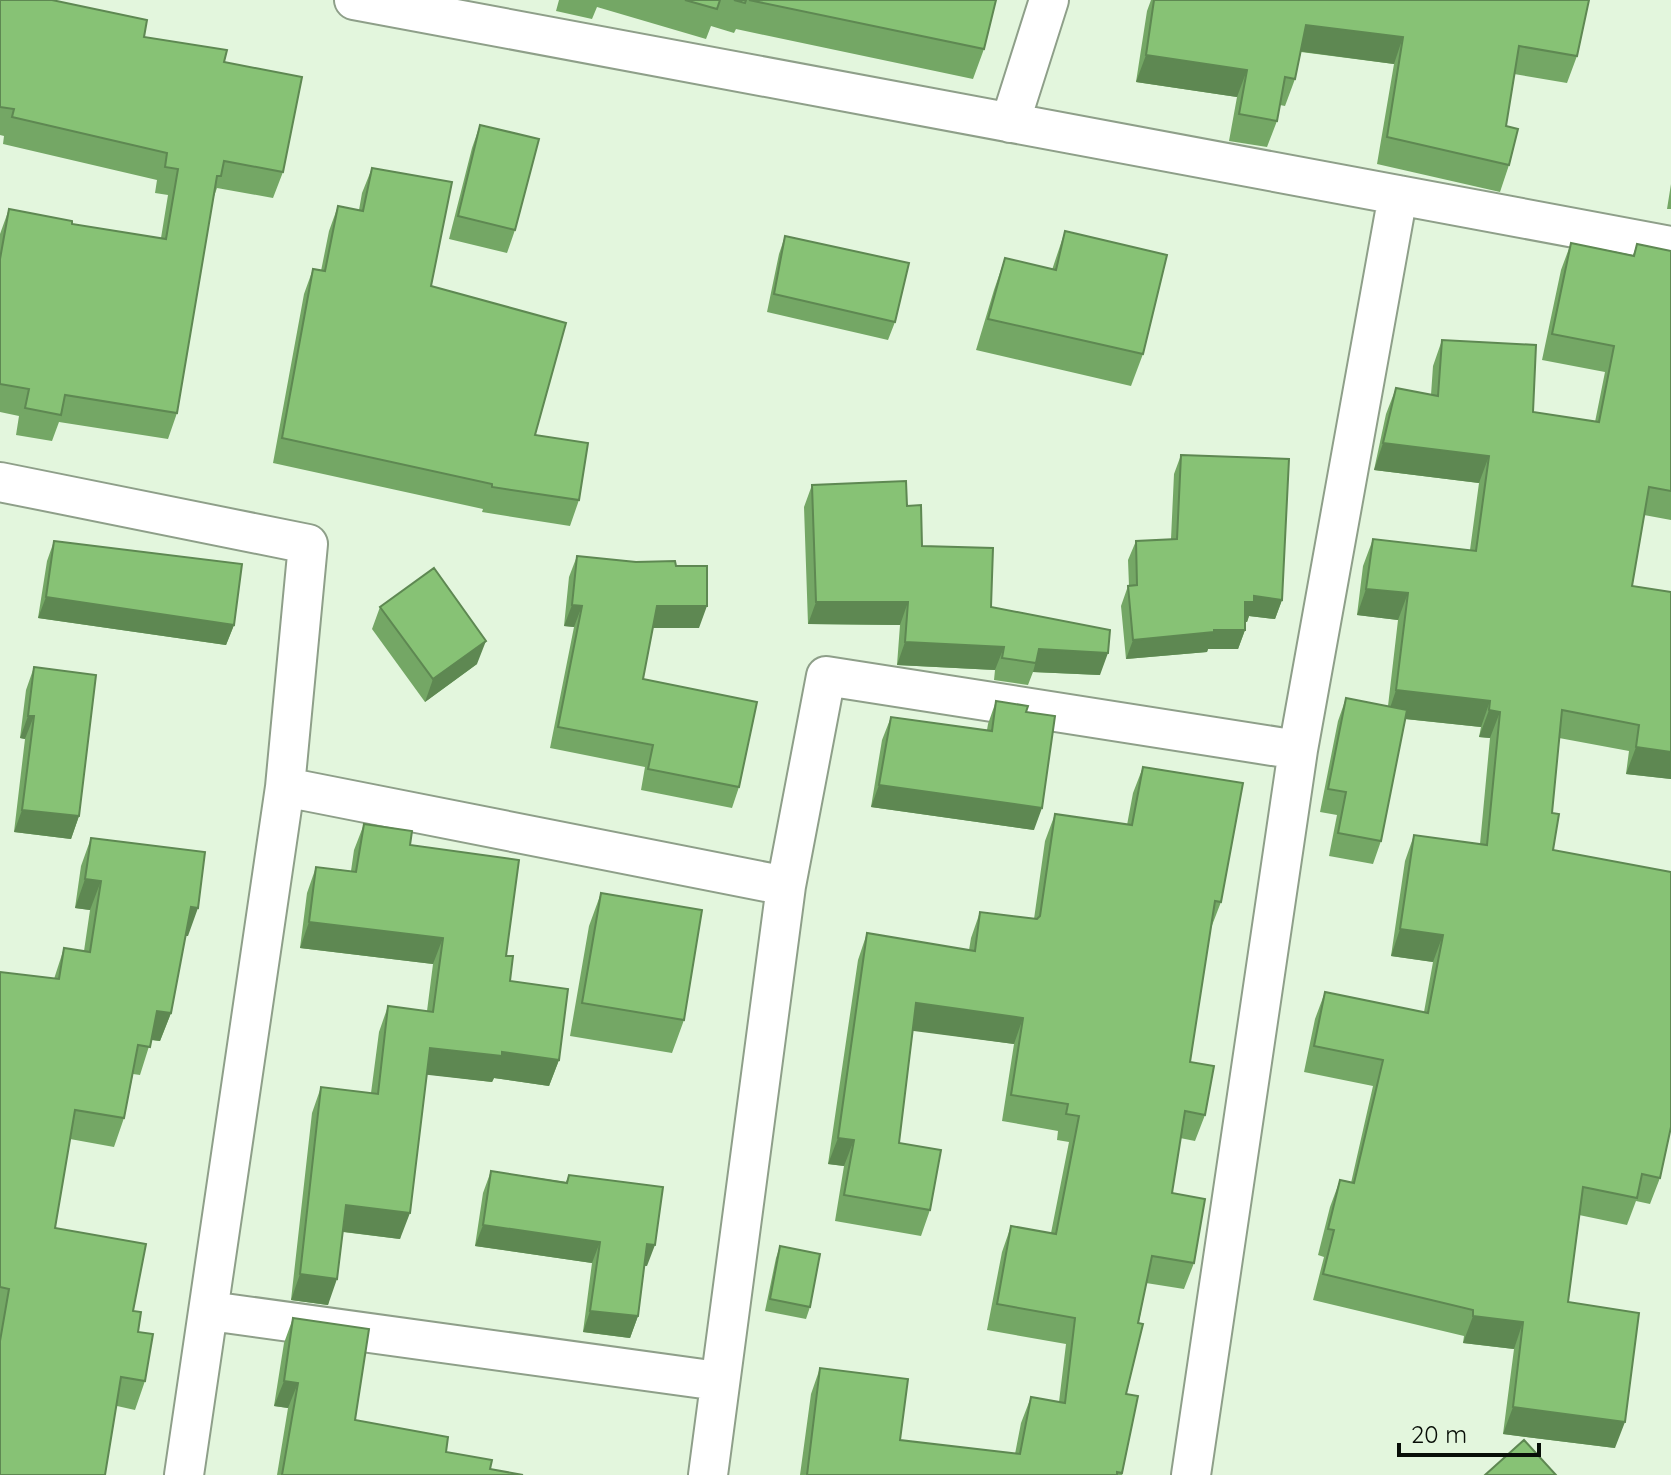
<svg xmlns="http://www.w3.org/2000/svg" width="1671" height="1475" viewBox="0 0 1671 1475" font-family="Quicksand,sans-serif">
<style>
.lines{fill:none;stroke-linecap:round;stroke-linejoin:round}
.street-casing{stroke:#8e9f89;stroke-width:42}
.street{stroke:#fff;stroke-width:38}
.wall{fill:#74a765}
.shaded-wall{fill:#5e8852}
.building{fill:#87c275;stroke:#5e8852;stroke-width:2}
</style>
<rect width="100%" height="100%" fill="#e3f6dd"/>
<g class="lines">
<defs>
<path id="street" d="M354 0 1671 246
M1010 123 1049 0
M0 482 308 544 285 787 184 1475
M285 787 786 886 826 676 1298 750
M210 1311 718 1381
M708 1475 786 886
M1191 1475 1298 750 1398 195"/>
</defs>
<use href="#street" class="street-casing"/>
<use href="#street" class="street"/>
</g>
<path class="wall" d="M0 0 144 37 224 62 283 172 273 198 217 188 213 199 177 413 168 439 59 422 52 441 16 435 19 416 0 412V234L9 209 72 224 161 238 168 195 155 193 157 180 3 144 4 136 0 135Z
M559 0H996L984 49 973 79 736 29 734 33 711 26 706 39 597 7 592 19 556 11Z
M1151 0H1589L1577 56 1567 83 1514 74 1506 126 1509 165 1500 192 1377 164 1394 64 1301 52 1295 79 1285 106 1280 105 1277 121 1267 147 1229 141 1237 97 1136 82 1147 11Z
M480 125 515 230 507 253 449 239 472 148Z
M372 168 431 286 535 435 579 500 570 526 482 512 483 509 273 463 304 294 313 269 321 271 329 231 338 206 359 210 362 193Z
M1671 184V209H1667Z
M1065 231 1143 354 1131 386 976 350 994 290 1005 258 1052 270Z
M785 236 895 322 888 340 767 312 779 254Z
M1571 243 1633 255 1637 244 1671 251V520L1644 515 1632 586 1671 592V779L1626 774 1629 751 1559 738 1552 813 1553 850 1660 1178 1650 1204 1636 1201 1627 1225 1579 1215 1568 1302 1615 1448 1503 1434 1514 1349 1463 1343 1464 1336 1313 1300 1324 1257 1318 1255 1330 1207 1340 1180 1351 1183 1373 1086 1304 1072 1315 1019 1325 992 1424 1012 1433 962 1391 956 1405 861 1414 835 1480 844 1490 738 1479 737 1481 727 1405 719 1381 841 1373 864 1329 856 1337 815 1320 812 1338 721 1346 698 1388 706 1398 620 1357 615 1363 566 1373 539 1470 550 1479 483 1374 470 1386 414 1396 388 1431 395 1433 366 1442 340 1533 412 1595 422 1605 372 1542 360 1561 270Z
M1181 455 1282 600 1275 619 1249 616 1247 622H1245V630L1238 649H1208L1207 652 1126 659 1121 606 1128 586H1129L1128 560 1136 541 1171 539 1174 474Z
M812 485 922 546 991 607 1100 675 1033 672 1028 685 994 680 995 670 897 665 900 625 808 624 804 507Z
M54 541 234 625 226 645 38 618 47 561Z
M577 556 676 566 699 628H653L643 679 739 787 732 808 641 790 645 767 550 748 574 627 564 626 569 577Z
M380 607 477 664 425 702 372 629Z
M34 667 79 816 71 839 14 832 25 739 20 738 26 690Z
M996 701 1026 712 1034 830 871 807 882 740 891 717 987 730 988 724Z
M1143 767 1221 902 1211 928 1190 1062 1205 1115 1195 1141 1180 1138 1172 1193 1194 1263 1184 1289 1146 1283 1126 1394 1138 1396 1122 1475H800L811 1394 820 1368 900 1440 1015 1454 1021 1423 1031 1397 1059 1402 1066 1344 987 1330 1002 1252 1011 1226 1051 1233 1069 1142 1057 1140 1058 1131 1002 1121 1014 1044 913 1030 899 1143 930 1210 921 1236 835 1221 844 1166 828 1164 858 960 867 933 969 950 971 938 980 912 1034 919 1045 841 1055 814 1127 825 1133 793Z
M364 824 410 845 506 956 510 981 559 1060 549 1086 494 1078 492 1082 426 1074 400 1239 343 1232 328 1305 291 1300 312 1113 321 1087 371 1093 379 1032 388 1006 427 1011 433 964 300 948 307 893 316 867 351 871 354 850Z
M91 838 188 936H185L171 1013 160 1041 151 1040 140 1075 133 1074 124 1118 114 1147 70 1139 55 1228 133 1311 138 1332 145 1381 135 1410 117 1406 0 1475V972L54 979 64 948 84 951 90 910 75 908 81 866Z
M601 893 684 1020 672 1053 570 1036 589 926Z
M491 1171 566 1182 569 1175 647 1266H644L638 1316 630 1338 583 1332 592 1263 475 1246 483 1193Z
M780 1246 810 1307 806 1319 765 1311 776 1258Z
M293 1318 355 1420 490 1469 523 1475H277L288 1408 274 1406 284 1343Z"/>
<path class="shaded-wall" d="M1306 25 1403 37 1394 64 1297 51Z
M1146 55 1247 70 1237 97 1136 82Z
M1383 443 1489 456 1479 483 1374 470Z
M1366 589 1408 593 1398 620 1357 615Z
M1254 596 1282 600 1275 619 1249 616 1247 622H1238L1245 602Z
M46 597 234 625 226 645 38 618Z
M816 602H908L900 625 808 624Z
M572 605 582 606 574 627 564 626Z
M657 606H707L699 628H649Z
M1214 630H1245L1238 649H1208L1207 652 1126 659 1133 640Z
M486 641 477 664 425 702 433 679Z
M905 642 1004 647 995 670 897 665Z
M1039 649 1108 653 1100 675 1033 672Z
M1396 690 1490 701 1481 727 1387 717Z
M1489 710 1500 712 1490 738 1479 737Z
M28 716H34L25 739 20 738Z
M1636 747 1671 752V779L1626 774Z
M879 785 1042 808 1034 830 871 807Z
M22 810 79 816 71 839 14 832Z
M85 879 101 881 90 910 75 908Z
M191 907 198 908 188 936H180Z
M309 922 443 938 433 964 300 948Z
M1400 929 1443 935 1433 962 1391 956Z
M916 1003 1023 1018 1014 1044 906 1030Z
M157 1011 171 1013 160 1041 146 1039Z
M430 1048 502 1052 559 1060 549 1086 494 1078 492 1082 420 1074Z
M838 1138 854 1140 844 1166 828 1164Z
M346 1205 410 1213 400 1239 337 1231Z
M483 1225 600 1242 592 1263 475 1246Z
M647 1244 655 1245 647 1266 639 1265Z
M300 1274 337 1279 328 1305 291 1300Z
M590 1311 638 1316 630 1338 583 1332Z
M1473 1316 1523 1322 1514 1349 1463 1343Z
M284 1381 298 1383 288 1408 274 1406Z
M1513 1407 1625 1422 1615 1448 1503 1434Z"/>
<path class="building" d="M0 0H52L147 20 144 37 227 50 224 62 302 77 283 172 224 161 221 176H217L177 413 65 395 61 415 25 408 29 389 0 384V259L9 209 72 221V224L166 239 178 169 165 167 167 153 12 117 14 109 0 107Z
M685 0H720L717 9Z
M734 0H746L745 3Z
M749 0H996L984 49Z
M1154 0H1589L1577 56 1519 46 1506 126 1518 129 1509 165 1387 137 1403 37 1306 25 1295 79 1285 77 1277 121 1239 114 1247 70 1146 55Z
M480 125 539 139 515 230 458 216Z
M372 168 452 182 431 286 566 323 535 435 588 443 579 500 492 487V484L282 438 313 269 325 271 338 206 363 211Z
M1065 231 1167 255 1143 354 988 319 1005 258 1056 270Z
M785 236 909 263 895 322 774 294Z
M1571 243 1634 256 1637 244 1671 251V491L1649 487 1632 586 1671 592V752L1636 747 1639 725 1562 710 1552 813 1559 814 1553 850 1671 872V1127L1660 1178 1642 1174 1637 1198 1583 1187 1568 1302 1639 1313 1625 1422 1513 1407 1523 1322 1473 1316V1310L1323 1274 1334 1230 1328 1229 1340 1180 1354 1183 1383 1060 1314 1046 1325 992 1428 1013 1443 935 1400 929 1414 835 1487 845 1500 712 1489 710 1490 701 1396 690 1408 593 1366 589 1373 539 1476 551 1489 456 1383 443 1396 388 1438 396 1442 340 1536 345 1533 412 1599 422 1614 346 1552 334Z
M1181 455 1289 459 1282 600 1254 596V602H1245V630H1214V632L1133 640 1128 586 1137 585 1136 541 1177 539Z
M906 481 907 506 921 505 922 546 993 548 991 607 1110 630 1108 653 1039 649 1036 663 1002 658 1004 647 905 642 908 602H816L812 485Z
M54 541 242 564 234 625 46 597Z
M577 556 636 562 675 561 676 566H707V606H657L643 679 757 702 739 787 648 769 653 745 558 727 582 606 572 605Z
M434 568 486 641 433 679 380 607Z
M34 667 96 675 79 816 22 810 34 716H28Z
M1346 698 1407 710 1381 841 1338 833 1346 792 1328 789Z
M996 701 1028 706 1026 712 1055 716 1042 808 879 785 891 717 992 731Z
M1143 767 1243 783 1221 902 1215 901 1190 1062 1214 1066 1205 1115 1185 1111 1172 1193 1205 1199 1194 1263 1152 1256 1138 1323 1143 1324 1126 1394 1138 1396 1122 1473 1117 1472V1475H807L820 1368 908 1379 900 1440 1020 1454 1031 1397 1065 1403 1075 1318 997 1304 1011 1226 1056 1234 1079 1116 1066 1114 1068 1104 1011 1095 1023 1018 916 1003 899 1143 941 1150 930 1210 844 1195 854 1140 838 1138 867 933 975 951 980 912 1037 919 1040 916 1055 814 1132 825Z
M364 824 412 831 410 845 519 860 506 956H513L510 981 568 989 559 1060 502 1052V1056L430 1048 410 1213 346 1205 337 1279 300 1274 321 1087 378 1094 388 1006 433 1012 443 938 309 922 316 867 356 872Z
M91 838 205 852 198 908 191 907 171 1013 157 1011 150 1047 138 1045 124 1118 75 1110 55 1228 146 1244 133 1311 141 1312 138 1332 153 1334 145 1381 121 1377 105 1475H0V1341L9 1289 0 1287V972L59 979 64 948 90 952 101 881 85 879Z
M601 893 702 910 684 1020 582 1003Z
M491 1171 567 1183 569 1175 663 1187 655 1245 647 1244 638 1316 590 1311 600 1242 483 1225Z
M780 1246 820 1254 810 1307 770 1299Z
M293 1318 369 1329 355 1420 448 1437 446 1452 492 1460 490 1469 523 1475H282L298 1383 284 1381Z
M1524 1440 1556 1475H1485Z"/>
<path d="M1399 1443v12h140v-12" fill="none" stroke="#080e07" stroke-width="4"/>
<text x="1411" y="1443" font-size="24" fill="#080e07" stroke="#e3f6dd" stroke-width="6" paint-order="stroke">20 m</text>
</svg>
